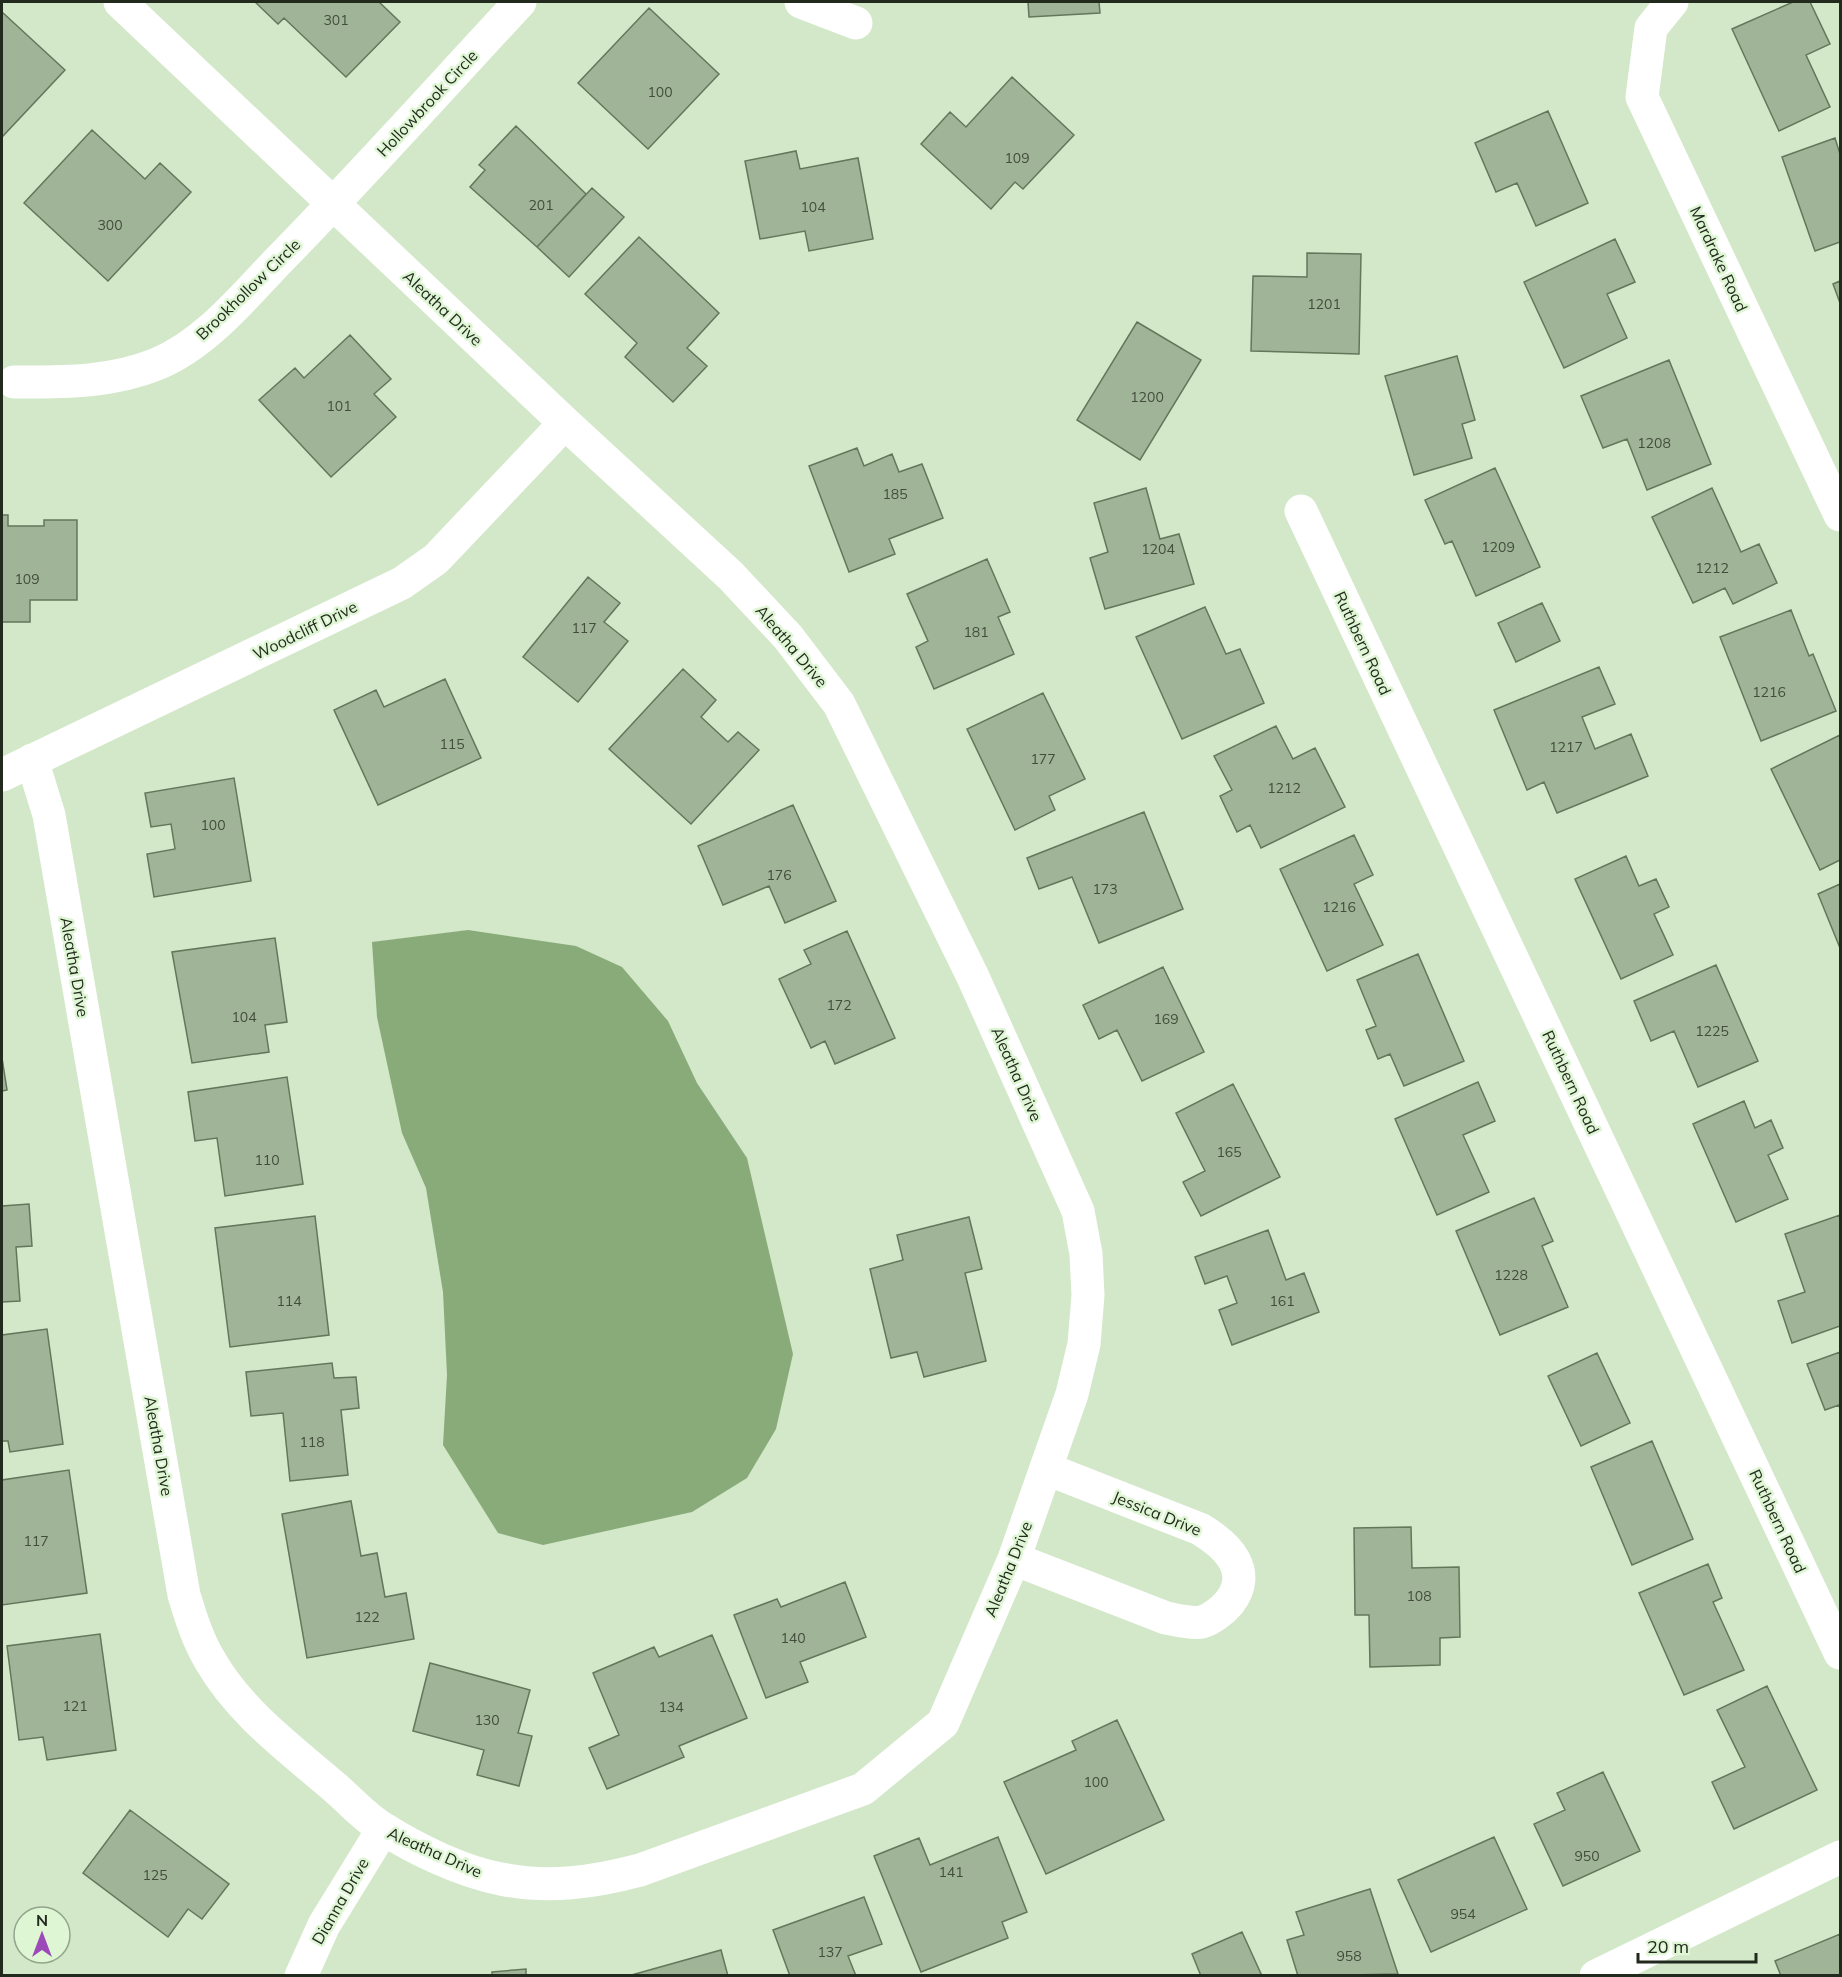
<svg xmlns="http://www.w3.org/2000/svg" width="1842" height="1977" viewBox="0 0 1842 1977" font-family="Mulish,sans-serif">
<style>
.water{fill:#89ab7a}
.building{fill:#a0b597;stroke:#63775b;stroke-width:1.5}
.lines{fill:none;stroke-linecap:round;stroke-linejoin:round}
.minor{stroke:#fff;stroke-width:33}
.labels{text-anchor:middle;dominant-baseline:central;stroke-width:5;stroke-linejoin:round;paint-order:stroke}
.number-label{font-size:14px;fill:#424d3c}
.street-label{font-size:16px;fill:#222a1e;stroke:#dff6d5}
</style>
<rect width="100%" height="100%" fill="#d2e8c8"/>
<path class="water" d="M468 930 576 946 622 967 668 1021 697 1083 747 1158 793 1354 776 1429 747 1478 692 1512 543 1545 498 1533 443 1445 447 1375 443 1292 426 1188 402 1133 377 1017 372 942Z"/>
<path class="building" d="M255 2H379L400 22 346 77 284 18 278 24Z
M1028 2H1099L1100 13 1029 17Z
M1793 2H1810L1830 44 1806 55 1830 107 1779 131 1732 29Z
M649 8 719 74 648 149 578 83Z
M2 12 65 70 2 137Z
M1012 77 1074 135 1023 189 1015 182 991 209 921 144 950 112 966 127Z
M1548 111 1588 203 1536 226 1517 183 1496 192 1475 143Z
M516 126 586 194 537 247 470 187 485 170 479 165Z
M92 130 145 179 160 163 191 192 108 281 24 203Z
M1835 138 1840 154V242L1815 251 1782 157Z
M796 151 800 169 858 158 873 239 809 251 805 231 760 239 745 161Z
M592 188 624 217 569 277 537 247Z
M639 237 719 313 687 348 707 366 673 402 625 357 637 343 585 294Z
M1615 239 1635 282 1607 294 1627 338 1564 368 1524 282Z
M1307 253 1361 254 1359 354 1251 351 1253 276 1307 277Z
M1840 281V303L1833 284Z
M1137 322 1201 360 1140 460 1077 420Z
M350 335 391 379 374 394 396 417 331 477 259 400 295 368 304 378Z
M1457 356 1475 420 1462 424 1472 458 1414 475 1385 376Z
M1669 360 1711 464 1647 490 1627 439 1603 448 1581 396Z
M857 448 864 466 892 454 899 472 922 464 943 518 889 539 895 554 849 572 809 466Z
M1495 468 1540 567 1476 596 1452 541 1445 544 1425 500Z
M1146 488 1160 539 1179 534 1194 584 1105 609 1090 558 1108 552 1094 503Z
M1712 488 1741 552 1759 544 1777 583 1733 604 1725 588 1693 603 1652 517Z
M2 515H8V526H44V520H77V600H30V622H2Z
M987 559 1010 612 998 617 1014 654 934 689 916 647 928 641 907 594Z
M588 577 620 603 604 622 628 641 578 702 523 657Z
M1542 603 1560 641 1516 662 1498 623Z
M1205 607 1226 654 1240 649 1264 703 1182 739 1136 637Z
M1791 610 1809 656 1813 654 1836 711 1761 741 1720 637Z
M1599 667 1615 704 1582 717 1595 749 1631 734 1648 776 1557 813 1544 782 1527 790 1494 710Z
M683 669 716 700 701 717 728 742 738 732 759 750 691 824 609 749Z
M445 679 481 758 378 805 334 710 376 690 384 707Z
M1043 693 1085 779 1049 796 1055 810 1015 830 967 729Z
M1276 726 1293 759 1315 748 1345 807 1261 848 1250 825 1237 832 1220 796 1232 790 1214 756Z
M1840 735V860L1820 870 1771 769Z
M234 778 251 881 154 897 147 854 175 849 171 824 151 827 145 793Z
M793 805 836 901 785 923 769 886 723 905 698 846Z
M1144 812 1183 909 1099 943 1072 877 1039 889 1027 858Z
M1354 835 1373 875 1354 884 1383 945 1327 971 1280 869Z
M1626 856 1639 886 1656 879 1669 907 1654 914 1673 955 1621 979 1575 879Z
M1840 884V948L1818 894Z
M847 931 895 1038 835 1064 825 1041 811 1048 779 979 811 964 804 950Z
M275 938 287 1022 265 1025 269 1052 192 1063 172 952Z
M1418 954 1464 1061 1404 1086 1390 1054 1378 1059 1366 1030 1376 1026 1357 980Z
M1716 965 1758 1061 1698 1087 1674 1031 1651 1041 1634 1001Z
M1163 967 1204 1052 1142 1081 1117 1030 1099 1039 1083 1005Z
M2 1058 7 1090 2 1091Z
M287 1077 303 1184 225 1196 217 1138 195 1141 188 1092Z
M1478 1082 1495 1121 1463 1135 1489 1192 1437 1215 1395 1119Z
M1233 1084 1280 1177 1201 1216 1183 1182 1205 1171 1176 1113Z
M1744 1101 1755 1128 1771 1120 1783 1148 1768 1155 1788 1199 1736 1222 1693 1124Z
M1534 1198 1553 1241 1542 1246 1568 1307 1500 1335 1456 1231Z
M29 1204 32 1246 16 1247 20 1301 2 1302V1206Z
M1840 1215V1326L1792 1343 1778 1301 1805 1292 1785 1234Z
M315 1216 329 1335 230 1347 215 1228Z
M969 1217 982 1269 965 1273 986 1361 924 1377 917 1352 891 1358 870 1269 903 1260 897 1235Z
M1268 1230 1286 1280 1304 1273 1319 1312 1232 1345 1219 1310 1237 1303 1227 1276 1205 1284 1195 1257Z
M47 1329 63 1444 10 1452 8 1441H2V1335Z
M1840 1352V1409L1839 1405 1825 1410 1807 1364Z
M1597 1353 1630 1423 1581 1446 1548 1376Z
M332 1363 334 1378 356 1377 359 1408 341 1410 348 1475 290 1481 283 1413 251 1416 246 1372Z
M1652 1441 1693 1539 1632 1565 1591 1467Z
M69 1470 87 1593 2 1605V1480Z
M351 1501 361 1556 377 1553 385 1597 406 1593 414 1639 307 1658 282 1514Z
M1411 1527 1412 1568 1459 1567 1460 1637 1440 1638V1665L1370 1667 1369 1615H1355L1354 1528Z
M1708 1564 1722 1598 1713 1602 1744 1670 1684 1695 1639 1593Z
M845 1582 866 1637 800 1662 808 1682 766 1698 734 1615 777 1599 781 1607Z
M100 1634 116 1750 47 1760 43 1737 19 1740 7 1646Z
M712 1635 747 1718 679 1746 684 1757 607 1789 589 1748 619 1735 593 1673 654 1647 659 1657Z
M430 1663 530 1690 518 1733 532 1736 519 1786 477 1775 484 1750 413 1731Z
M1767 1686 1817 1790 1734 1829 1712 1782 1745 1767 1717 1710Z
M1117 1720 1164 1820 1046 1874 1004 1782 1076 1750 1072 1741Z
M1603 1772 1640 1851 1563 1886 1534 1824 1565 1810 1557 1793Z
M130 1810 229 1884 202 1919 188 1909 168 1937 83 1873Z
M998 1837 1027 1912 1002 1922 1008 1938 921 1972 874 1856 919 1838 930 1865Z
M1494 1837 1527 1909 1431 1952 1398 1880Z
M1370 1889 1398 1974 1298 1976 1287 1940 1304 1935 1296 1912Z
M864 1897 882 1944 848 1956 856 1976H790L773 1930Z
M1242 1932 1262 1976H1201L1192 1954Z
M1840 1934V1976H1781L1775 1961Z
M721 1950 728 1976H628Z
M526 1969V1976H492V1972Z"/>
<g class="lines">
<path class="minor" d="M801 2 856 23
M1672 2 1651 28 1642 97 1840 515
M14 382C63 382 110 383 157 364 206 344 245 295 281 258 363 174 441 87 520 2
M1301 511 1840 1653
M32 760 49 815 184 1595C191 1618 198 1641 211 1662 240 1712 289 1748 332 1785 349 1799 365 1818 384 1829 417 1850 463 1872 501 1879 548 1889 595 1882 640 1870L863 1789 943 1723 1014 1559 1072 1394 1084 1344 1088 1295 1086 1254 1078 1211 973 977 839 704 788 637 731 576 565 423 120 2
M2 775 402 583 436 559 565 423
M1014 1559 1166 1618C1177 1620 1191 1624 1202 1622 1212 1619 1223 1610 1229 1603 1254 1571 1227 1545 1200 1529L1047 1469
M301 1976 324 1925 383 1829
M1596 1976 1840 1857"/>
</g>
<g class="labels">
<g class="number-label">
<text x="336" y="20">301</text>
<text x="660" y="92">100</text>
<text x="1017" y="158">109</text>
<text x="541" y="205">201</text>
<text x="813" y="207">104</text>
<text x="110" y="225">300</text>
<text x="1324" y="304">1201</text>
<text x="1147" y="397">1200</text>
<text x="339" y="406">101</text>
<text x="1654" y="443">1208</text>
<text x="895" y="494">185</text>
<text x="1498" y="547">1209</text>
<text x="1158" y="549">1204</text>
<text x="1712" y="568">1212</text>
<text x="27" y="579">109</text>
<text x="584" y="628">117</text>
<text x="976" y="632">181</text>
<text x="1769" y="692">1216</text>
<text x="452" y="744">115</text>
<text x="1566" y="747">1217</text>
<text x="1043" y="759">177</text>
<text x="1284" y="788">1212</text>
<text x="213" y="825">100</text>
<text x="779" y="875">176</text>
<text x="1105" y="889">173</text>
<text x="1339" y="907">1216</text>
<text x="839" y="1005">172</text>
<text x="244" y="1017">104</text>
<text x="1166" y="1019">169</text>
<text x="1712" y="1031">1225</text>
<text x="1229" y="1152">165</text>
<text x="267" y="1160">110</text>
<text x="1511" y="1275">1228</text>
<text x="289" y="1301">114</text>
<text x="1282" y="1301">161</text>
<text x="312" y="1442">118</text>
<text x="36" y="1541">117</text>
<text x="1419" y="1596">108</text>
<text x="367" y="1617">122</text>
<text x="793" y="1638">140</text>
<text x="75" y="1706">121</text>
<text x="671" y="1707">134</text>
<text x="487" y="1720">130</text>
<text x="1096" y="1782">100</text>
<text x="1587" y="1856">950</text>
<text x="951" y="1872">141</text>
<text x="155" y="1875">125</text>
<text x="1463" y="1914">954</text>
<text x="830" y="1952">137</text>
<text x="1349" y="1956">958</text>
</g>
<g class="street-label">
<text transform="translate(427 103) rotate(-47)">Hollowbrook Circle</text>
<text transform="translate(1719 259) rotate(65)">Mardrake Road</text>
<text transform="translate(248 289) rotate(-44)">Brookhollow Circle</text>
<text transform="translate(443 308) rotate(43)">Aleatha Drive</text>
<text transform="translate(305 630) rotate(-26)">Woodcliff Drive</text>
<text transform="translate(1363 643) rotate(65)">Ruthbern Road</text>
<text transform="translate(792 646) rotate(50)">Aleatha Drive</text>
<text transform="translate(75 967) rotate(80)">Aleatha Drive</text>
<text transform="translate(1017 1074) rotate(66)">Aleatha Drive</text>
<text transform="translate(1571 1082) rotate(65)">Ruthbern Road</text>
<text transform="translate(159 1446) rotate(80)">Aleatha Drive</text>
<text transform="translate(1157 1513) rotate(22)">Jessica Drive</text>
<text transform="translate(1778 1521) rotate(65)">Ruthbern Road</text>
<text transform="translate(1008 1569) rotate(-68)">Aleatha Drive</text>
<text transform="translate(435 1852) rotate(24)">Aleatha Drive</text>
<text transform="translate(340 1901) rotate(-60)">Dianna Drive</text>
</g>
</g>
<rect width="1842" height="1977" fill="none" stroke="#222a1e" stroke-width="6"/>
<g transform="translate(42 1935)"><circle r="28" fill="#dff6d5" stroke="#93a48c" stroke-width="1.5"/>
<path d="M0-4.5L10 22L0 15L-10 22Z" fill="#9d4ab9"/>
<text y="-9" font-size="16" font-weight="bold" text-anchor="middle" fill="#222a1e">N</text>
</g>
<path d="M1638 1953v9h118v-9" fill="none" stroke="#222a1e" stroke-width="3"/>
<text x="1647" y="1953" font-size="18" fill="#222a1e" stroke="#dff6d5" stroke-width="4.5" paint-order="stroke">20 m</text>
</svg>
